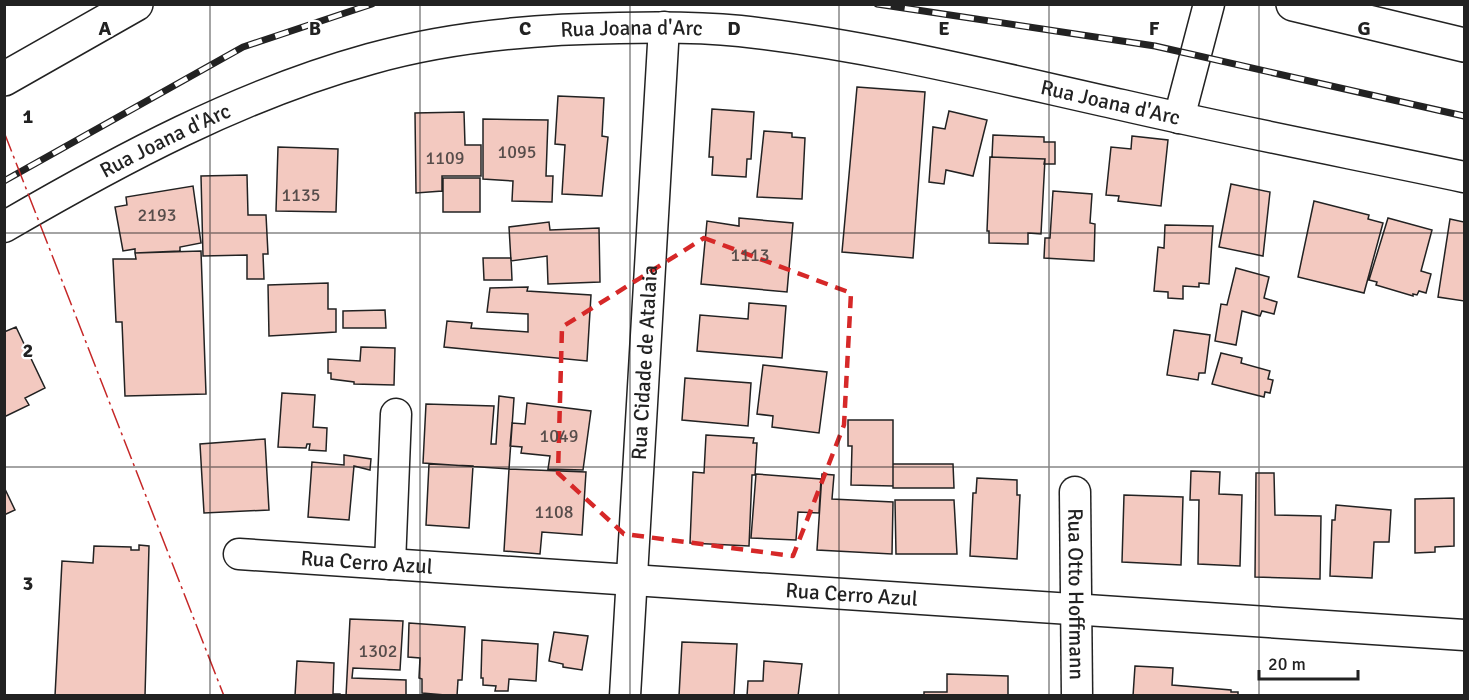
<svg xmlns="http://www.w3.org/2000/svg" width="1469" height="700" viewBox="0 0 1469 700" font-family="Signika,sans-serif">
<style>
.building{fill:#f3c9c0;stroke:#222;stroke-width:1.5}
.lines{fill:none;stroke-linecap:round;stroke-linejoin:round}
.street-casing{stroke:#222;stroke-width:33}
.secondary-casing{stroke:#222;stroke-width:36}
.street{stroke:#fff;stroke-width:30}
.secondary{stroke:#fff;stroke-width:33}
.rail-casing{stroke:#222;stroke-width:7}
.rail{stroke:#fff;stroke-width:4.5;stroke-dasharray:14;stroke-linecap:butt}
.power{stroke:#c62828;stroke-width:1.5;stroke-dasharray:21 4.5 3 4.5;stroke-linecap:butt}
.marked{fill:none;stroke:#d62828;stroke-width:4.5;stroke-dasharray:12 8;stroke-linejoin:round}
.grid{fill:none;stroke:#222;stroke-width:1.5;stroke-opacity:0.55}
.labels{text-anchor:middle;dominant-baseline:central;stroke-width:4.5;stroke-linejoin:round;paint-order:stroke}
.number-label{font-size:18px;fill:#564c4a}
.street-label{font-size:21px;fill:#222;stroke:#fff}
.grid-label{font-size:20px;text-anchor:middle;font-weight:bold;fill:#222;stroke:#fff;stroke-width:4.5;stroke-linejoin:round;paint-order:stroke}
</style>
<rect width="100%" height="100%" fill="#fff"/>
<path class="building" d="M857 87 925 92 913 258 842 252Z
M558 96 604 98 602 136 608 137 602 196 562 194 565 145 555 144Z
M712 109 754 112 751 159H747L746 177 712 175 713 157H709Z
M949 111 987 120 973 176 946 170 944 184 929 182 933 127 945 129Z
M464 112 465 145H481V176H442V191L416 193 415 113Z
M483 119 548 120 546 176H553L552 202 512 201 513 181 483 179Z
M764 131 792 133V137L805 138 802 199 757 197Z
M993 135 1044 137V142H1055V164H1044L1045 159 992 157Z
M1132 136 1168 140 1161 206 1118 201 1119 196 1106 195 1111 147 1131 149Z
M278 147 338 149 336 212 276 211Z
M990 157 1045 159 1041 234 1028 233V244L989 243V231H987Z
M247 175 248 215H266L268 254H263L264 279H247V255L203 256 201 176Z
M443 178H480V212H443Z
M1231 184 1270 192 1263 256 1219 247Z
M193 186 201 243 180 247V251L135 253V249L123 251 115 207 127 205 126 197Z
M1053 191 1092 194 1090 223 1095 224 1094 261 1044 258 1045 238H1050Z
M1314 201 1369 215 1368 219 1383 223 1364 293 1298 277Z
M739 218 793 223 787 292 701 284 707 221 739 226Z
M1388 218 1432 230 1421 271 1431 274 1426 293 1419 291 1417 295 1413 294V296L1376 285 1377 282 1369 280Z
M1450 219 1464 222V301L1438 297Z
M549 222 550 230 599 228 600 282 548 284 547 256 511 261 509 227Z
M1165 225 1213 226 1209 284 1199 283V287L1183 286V299L1168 298V292L1154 291 1158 247 1164 248Z
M201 251 206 394 125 396 122 322H116L113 259H136L135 253Z
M483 258H511L512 280H484Z
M1236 268 1269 277 1264 298 1277 302 1274 314 1262 311 1260 316 1242 311 1236 345 1215 341 1221 304 1227 305Z
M328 283V309H336V332L269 336 268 285Z
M528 287 527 291 591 295 587 361 444 347 447 321 472 323 471 328 528 332V314L487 312 490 288Z
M749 303 786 306 782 358 697 351 700 315 748 319Z
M385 310 386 328H343V311Z
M16 327 45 388 25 398 29 405 4 417V332Z
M1174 330 1210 335 1205 373H1199L1198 380 1167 375Z
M361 347 395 348 394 385 354 384V382L331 379V373H328V359L360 361Z
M1221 353 1242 358 1241 363 1270 371 1268 379 1273 380 1270 393 1265 392 1264 397 1212 384Z
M763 365 827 372 819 433 772 427 773 416 757 414Z
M685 378 751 383 748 426 682 420Z
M282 393 315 395 313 427 327 428 326 451 309 450 310 444H307L306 448 278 447Z
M499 396 514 398 509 469 423 463 426 404 494 406 491 444H496Z
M527 403 591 411 583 470 548 469 550 456 521 453 522 447 510 446 512 423 525 424Z
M848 420H893V486L851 485 852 446H848Z
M706 435 754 438 753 443H757L755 475H752L749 546 690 543 693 472 704 473Z
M265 439 269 510 204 513 200 444Z
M344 455 371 459 370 470 354 466 349 520 308 517 312 462 344 465Z
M429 464 473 466 469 528 426 525Z
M893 464H953L954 488H893Z
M509 469 586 472 582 535 542 532 540 554 504 551Z
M1191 471 1220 472 1219 494 1242 495 1240 566 1198 564 1199 500H1190Z
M1256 473H1274L1275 515 1321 516 1320 579 1255 577Z
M756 474 821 479 819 513 798 512 796 540 751 538Z
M822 474 834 475 832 499 893 502 892 554 817 550Z
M977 478 1017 480V495H1020L1017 559 970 556 973 493H976Z
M4 487 15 510 4 515Z
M1124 495 1183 497 1181 565 1122 562Z
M1454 498V546L1435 547V552L1415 553V499Z
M895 500H954L957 554H896Z
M1336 505 1391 510 1389 542H1374L1372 578 1330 576 1332 520H1335Z
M139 545 149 546 145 696H55L62 561 93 563 94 546 131 547V550H139Z
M350 619 403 621 400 670 353 668 352 678 406 680V696H346Z
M409 623 465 627 462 680H458L457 696 422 693V679L419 678 420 658 408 657Z
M554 632 588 636 582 670 563 667V664L549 661Z
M482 640 538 644 536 681 509 679 508 691H495L496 686 483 685V678H481Z
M682 642 737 644 734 696H679Z
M297 661 334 663 333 694H340V696H295Z
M764 661 802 664 798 696H747L748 681H763Z
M1135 666 1173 668 1172 685 1231 690V692H1238V696H1133Z
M947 674 1008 676V696H924V692H947Z"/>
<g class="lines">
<defs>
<g id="street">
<path d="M1179 118 1209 4"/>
<path id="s1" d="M4 227C121 159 240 95 370 59 451 36 535 29 619 28 659 27 700 27 740 31 869 45 996 77 1122 105 1235 131 1350 153 1464 177"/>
<path id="s2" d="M1075 492 1077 696"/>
<path id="s3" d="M239 554 1464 635"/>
<path d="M390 564 396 414"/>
<path id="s4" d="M625 696 664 27"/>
</g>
<path id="secondary" d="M1293 4 1464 45
M4 79 136 4"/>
</defs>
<use href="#street" class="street-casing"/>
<use href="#secondary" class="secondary-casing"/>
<use href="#street" class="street"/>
<use href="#secondary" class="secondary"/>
<defs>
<path id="rail" d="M877 4 1155 46 1464 116
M4 181 243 47 372 4"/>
</defs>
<use href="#rail" class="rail-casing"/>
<use href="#rail" class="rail"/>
<path class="power" d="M4 132 224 696"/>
</g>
<path class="marked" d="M704 238 851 293 844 425 793 556 624 534 558 473 562 327Z"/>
<path class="grid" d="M210 4V696M420 4V696M630 4V696M839 4V696M1049 4V696M1259 4V696M4 233H1464M4 467H1464"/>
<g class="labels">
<g class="number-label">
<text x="517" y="152">1095</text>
<text x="445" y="158">1109</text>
<text x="301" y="195">1135</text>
<text x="157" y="215">2193</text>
<text x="750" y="255">1113</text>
<text x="559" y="436">1049</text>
<text x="554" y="512">1108</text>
<text x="378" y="651">1302</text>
</g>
<g class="street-label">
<text stroke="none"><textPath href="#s1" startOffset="668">Rua Joana d'Arc</textPath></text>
<text stroke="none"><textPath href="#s1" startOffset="1154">Rua Joana d'Arc</textPath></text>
<text stroke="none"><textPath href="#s1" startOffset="183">Rua Joana d'Arc</textPath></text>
<text stroke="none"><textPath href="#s4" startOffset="334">Rua Cidade de Atalaia</textPath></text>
<text stroke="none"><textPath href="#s3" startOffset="128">Rua Cerro Azul</textPath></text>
<text stroke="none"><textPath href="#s3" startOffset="614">Rua Cerro Azul</textPath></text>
<text stroke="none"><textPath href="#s2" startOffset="102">Rua Otto Hoffmann</textPath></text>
</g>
</g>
<g class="grid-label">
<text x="105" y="35">A</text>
<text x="315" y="35">B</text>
<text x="525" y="35">C</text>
<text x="734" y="35">D</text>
<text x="944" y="35">E</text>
<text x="1154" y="35">F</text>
<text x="1364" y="35">G</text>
<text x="28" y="123">1</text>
<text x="28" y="357">2</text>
<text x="28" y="590">3</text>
</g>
<rect width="1469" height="700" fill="none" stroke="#222222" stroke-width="12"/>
<path d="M1259 670v9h99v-9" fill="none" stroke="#222222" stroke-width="3"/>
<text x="1268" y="670" font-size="18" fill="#222222" stroke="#ffffff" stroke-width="4.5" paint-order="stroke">20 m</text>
</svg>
